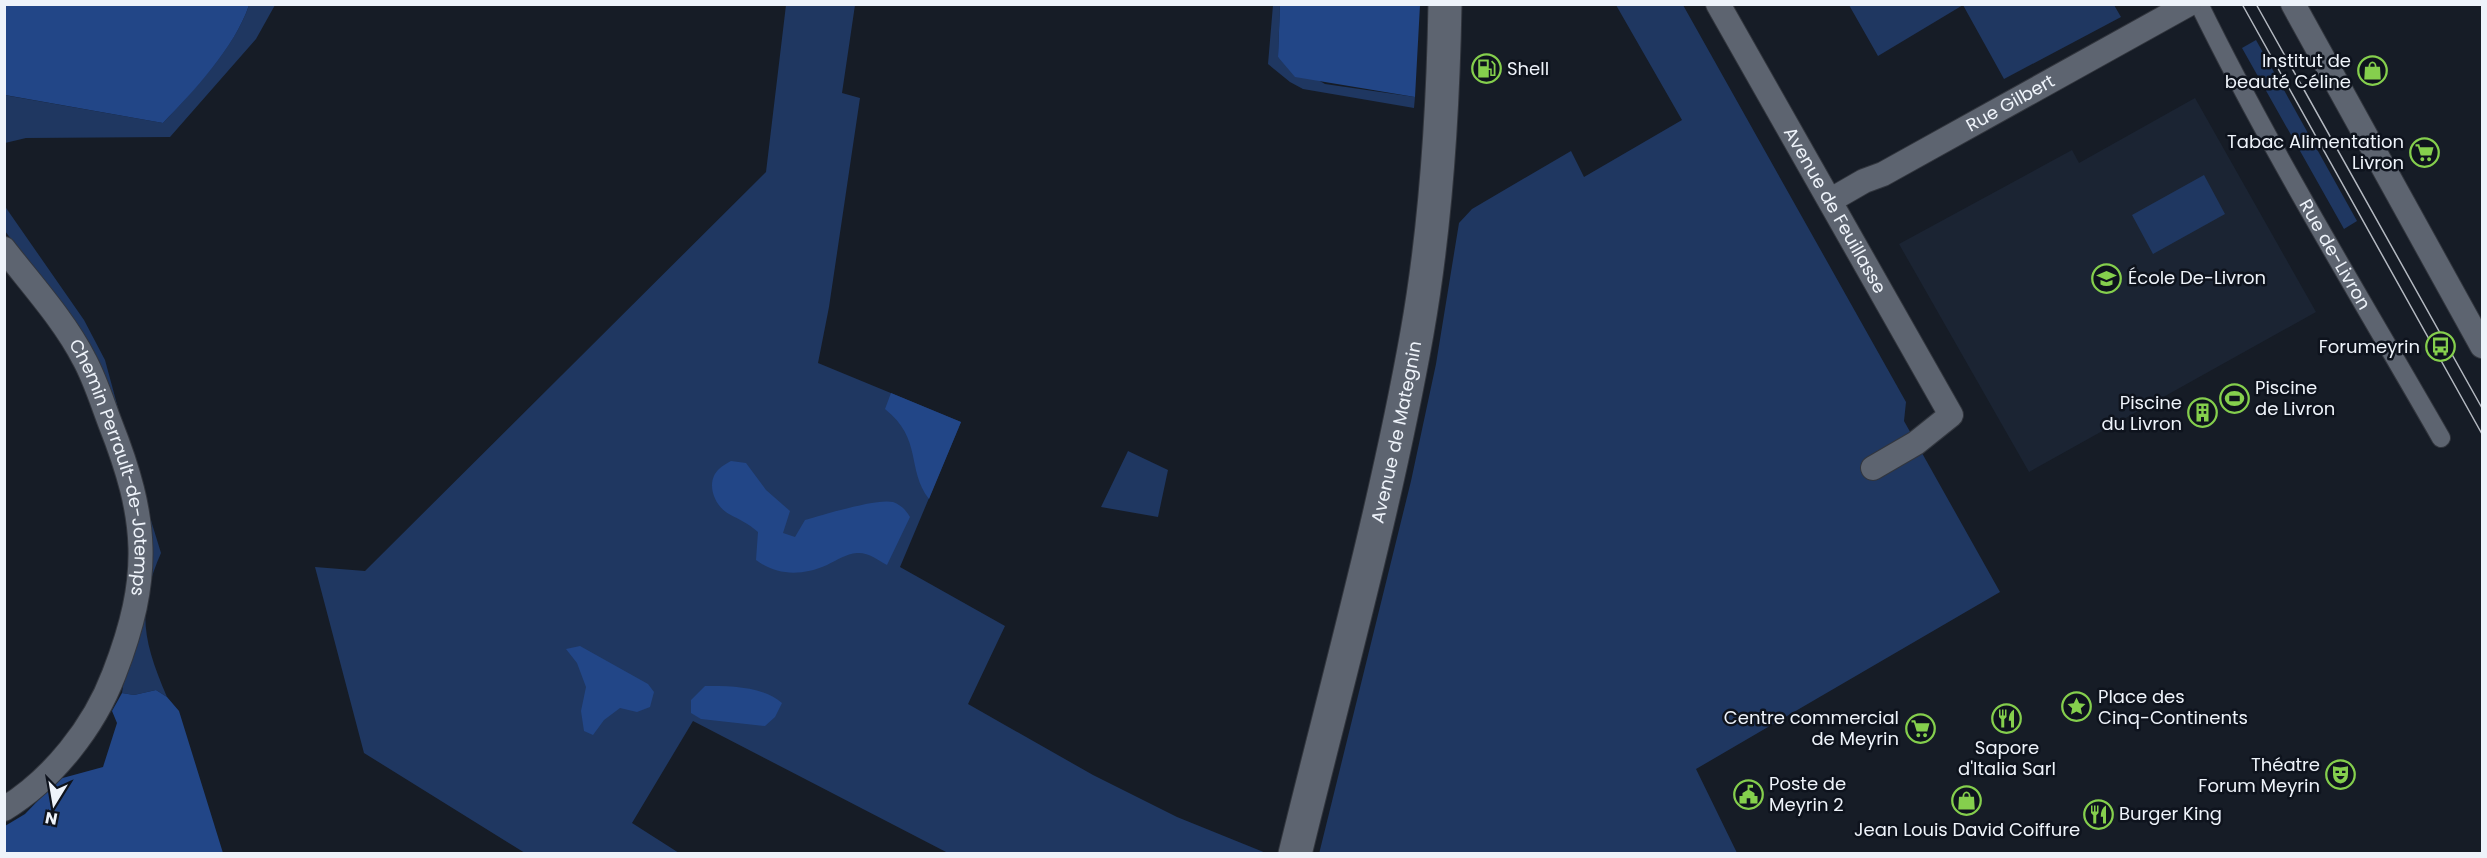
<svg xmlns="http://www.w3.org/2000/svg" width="2487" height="858" font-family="Poppins,sans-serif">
<rect width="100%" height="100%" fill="#161c26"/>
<path fill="#1b2433" d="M2195,98l121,214 -287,160 -130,-228 173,-94 7,13z"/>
<path fill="#1f3761" d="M249,5h26l-19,34 -86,98 -144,1 -21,5 -1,-48 159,28c31,-33 72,-76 86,-118z
M786,5h69l-13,88 18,5 -31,209 -11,56 143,59 -61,145 105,59 -37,78 125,71 84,42 89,36h-318l-255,-132 -61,102 47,30h-154l-161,-100 -49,-186 50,4 401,-399z
M1273,5h7l-2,52 47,27 90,13 -1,11 -111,-19 -13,-7 -22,-18z
M1616,5h67l223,397 -2,19 96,171 -304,177 41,84 -418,1 92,-373 25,-117 23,-141 13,-14 99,-58 13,26 98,-57z
M2114,5l7,12 -117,62 -41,-74 -85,51 -29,-51z
M2256,40l101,181 -13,8 -102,-181z
M2204,175l21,39 -72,40 -21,-39z
M4,205l80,115 21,40 26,96 -79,-162 -47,-63z
M1128,451l40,19 -10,47 -57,-10z
M149,514l12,39c-25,57 -18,88 6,144l-11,-7 -22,5 -12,-2z"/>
<path fill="#224687" d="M4,5l1,-1 244,1c-14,42 -55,86 -86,118l-158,-28z
M1280,5h140l-5,92 -120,-20 -17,-20z
M891,393l70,29 -32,77c-23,-30 -6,-60 -44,-90z
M731,461l15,2 20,27 24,21 -7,22 12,4 10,-17c18,-5 72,-22 88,-18 8,3 13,8 17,15l-23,48c-9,-5 -19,-13 -30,-12 -11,1 -20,7 -30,12 -25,11 -50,11 -71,-5l2,-28c-10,-9 -18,-12 -29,-18 -15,-8 -24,-32 -10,-45 3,-3 8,-6 12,-8z
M580,646l68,38 6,8 -4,15 -13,5 -17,-4 -16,12 -11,15 -9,-4 -3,-20 5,-24 -9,-24 -11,-14z
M705,686c25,0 57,0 77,17l-7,14 -10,9 -64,-7 -10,-6v-13z
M156,690l11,7 12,14 44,142 -218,1v-28l20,-12 34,-35 44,-12 14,-44 -5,-12 10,-18 12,2z"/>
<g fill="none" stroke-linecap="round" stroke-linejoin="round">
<defs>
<g id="pedestrian">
<path id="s1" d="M2199,4c73,149 160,291 242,434"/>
</g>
<g id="minor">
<path id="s2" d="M1718,4l233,411 -35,28 -43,25"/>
<path d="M2293,4l189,342"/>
<path id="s3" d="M1831,200l33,-19 19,-7 306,-170"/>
<path id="s4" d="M4,249c27,35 60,71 80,110 11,20 18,43 26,64 38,96 42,153 4,251 -20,53 -61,105 -110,135"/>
</g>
<g id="secondary">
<path id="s5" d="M1295,854c42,-172 91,-347 122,-521 19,-107 26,-219 28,-329"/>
</g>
</defs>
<use href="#pedestrian" stroke="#32363e" stroke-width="20"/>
<use href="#minor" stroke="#32363e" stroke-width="26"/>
<use href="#secondary" stroke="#32363e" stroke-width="35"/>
<use href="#pedestrian" stroke="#5d6470" stroke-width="18"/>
<use href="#minor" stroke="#5d6470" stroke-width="24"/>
<use href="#secondary" stroke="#5d6470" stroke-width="33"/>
<path stroke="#b4b9c1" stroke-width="1.5" d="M2242,4l240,430
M2256,4l226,404"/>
</g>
<defs>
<symbol id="fuel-ring" viewBox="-11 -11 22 22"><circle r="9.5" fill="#0e131d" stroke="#85cf4d" stroke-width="1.5"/><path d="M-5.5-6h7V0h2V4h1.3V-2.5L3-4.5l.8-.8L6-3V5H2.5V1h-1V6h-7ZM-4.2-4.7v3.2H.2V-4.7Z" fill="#85cf4d"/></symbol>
<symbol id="shop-ring" viewBox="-11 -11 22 22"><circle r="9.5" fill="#0e131d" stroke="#85cf4d" stroke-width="1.5"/><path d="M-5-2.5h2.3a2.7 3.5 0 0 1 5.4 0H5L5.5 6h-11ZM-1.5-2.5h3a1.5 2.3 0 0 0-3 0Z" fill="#85cf4d"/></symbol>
<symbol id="supermarket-ring" viewBox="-11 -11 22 22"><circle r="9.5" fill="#0e131d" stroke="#85cf4d" stroke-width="1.5"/><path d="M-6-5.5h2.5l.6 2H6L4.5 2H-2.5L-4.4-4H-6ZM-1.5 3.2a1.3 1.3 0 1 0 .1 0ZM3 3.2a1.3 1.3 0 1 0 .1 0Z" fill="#85cf4d"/></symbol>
<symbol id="school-ring" viewBox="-11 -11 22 22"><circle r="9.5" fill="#0e131d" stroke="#85cf4d" stroke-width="1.5"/><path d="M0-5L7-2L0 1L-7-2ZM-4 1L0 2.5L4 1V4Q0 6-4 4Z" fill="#85cf4d"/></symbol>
<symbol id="bus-ring" viewBox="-11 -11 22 22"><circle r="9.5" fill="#0e131d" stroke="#85cf4d" stroke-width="1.5"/><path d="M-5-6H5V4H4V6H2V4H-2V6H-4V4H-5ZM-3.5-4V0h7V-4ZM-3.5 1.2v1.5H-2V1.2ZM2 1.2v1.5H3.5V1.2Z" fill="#85cf4d"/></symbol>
<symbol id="stadium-ring" viewBox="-11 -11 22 22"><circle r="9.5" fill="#0e131d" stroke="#85cf4d" stroke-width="1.5"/><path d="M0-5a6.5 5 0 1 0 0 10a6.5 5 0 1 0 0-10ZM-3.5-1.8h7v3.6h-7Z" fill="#85cf4d"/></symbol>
<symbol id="building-ring" viewBox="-11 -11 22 22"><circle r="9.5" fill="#0e131d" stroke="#85cf4d" stroke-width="1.5"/><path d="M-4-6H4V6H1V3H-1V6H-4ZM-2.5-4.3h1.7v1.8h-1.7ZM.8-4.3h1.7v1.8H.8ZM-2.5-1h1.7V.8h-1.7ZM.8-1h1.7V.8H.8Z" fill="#85cf4d"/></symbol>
<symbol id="sight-ring" viewBox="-11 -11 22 22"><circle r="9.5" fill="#0e131d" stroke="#85cf4d" stroke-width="1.5"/><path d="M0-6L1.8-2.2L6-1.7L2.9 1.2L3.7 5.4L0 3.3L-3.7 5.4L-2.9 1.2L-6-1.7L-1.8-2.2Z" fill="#85cf4d"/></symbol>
<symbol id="restaurant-ring" viewBox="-11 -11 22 22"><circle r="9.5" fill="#0e131d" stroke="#85cf4d" stroke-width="1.5"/><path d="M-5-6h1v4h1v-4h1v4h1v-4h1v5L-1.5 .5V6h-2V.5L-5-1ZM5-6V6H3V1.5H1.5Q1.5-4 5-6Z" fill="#85cf4d"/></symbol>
<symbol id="theatre-ring" viewBox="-11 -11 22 22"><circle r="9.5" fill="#0e131d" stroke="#85cf4d" stroke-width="1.5"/><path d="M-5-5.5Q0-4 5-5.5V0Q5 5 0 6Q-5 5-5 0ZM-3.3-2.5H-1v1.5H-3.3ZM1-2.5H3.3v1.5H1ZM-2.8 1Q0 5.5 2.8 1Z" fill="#85cf4d"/></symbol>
<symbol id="civic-ring" viewBox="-11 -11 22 22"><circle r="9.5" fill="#0e131d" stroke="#85cf4d" stroke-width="1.5"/><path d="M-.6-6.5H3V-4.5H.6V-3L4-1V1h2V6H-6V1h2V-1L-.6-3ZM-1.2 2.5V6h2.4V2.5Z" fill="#85cf4d"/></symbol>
</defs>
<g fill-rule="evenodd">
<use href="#fuel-ring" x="1470" y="52" width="33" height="33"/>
<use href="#shop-ring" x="2356" y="54" width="33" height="33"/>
<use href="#supermarket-ring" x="2408" y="136" width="33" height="33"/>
<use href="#school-ring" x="2090" y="262" width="33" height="33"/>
<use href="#bus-ring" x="2424" y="330" width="33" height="33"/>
<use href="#stadium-ring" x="2218" y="382" width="33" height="33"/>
<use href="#building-ring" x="2186" y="396" width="33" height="33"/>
<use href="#sight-ring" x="2060" y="690" width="33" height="33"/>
<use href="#restaurant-ring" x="1990" y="702" width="33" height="33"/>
<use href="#supermarket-ring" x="1904" y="712" width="33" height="33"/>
<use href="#theatre-ring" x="2324" y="758" width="33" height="33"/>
<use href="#civic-ring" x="1732" y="778" width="33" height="33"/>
<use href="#shop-ring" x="1950" y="784" width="33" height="33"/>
<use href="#restaurant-ring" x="2082" y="798" width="33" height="33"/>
</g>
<g text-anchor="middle" stroke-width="5" stroke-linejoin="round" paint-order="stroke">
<g font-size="18" fill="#eef3fa" stroke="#0e131d" text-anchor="end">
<text x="2351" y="67">Institut de<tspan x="2351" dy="21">beauté Céline</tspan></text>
<text x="1507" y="75" text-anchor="start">Shell</text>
<text x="2404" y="148">Tabac Alimentation<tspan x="2404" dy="21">Livron</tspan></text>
<text x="2128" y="284" text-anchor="start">École De-Livron</text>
<text x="2420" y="353">Forumeyrin</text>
<text x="2255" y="394" text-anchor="start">Piscine<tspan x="2255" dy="21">de Livron</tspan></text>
<text x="2182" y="409">Piscine<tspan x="2182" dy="21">du Livron</tspan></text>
<text x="2098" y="703" text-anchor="start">Place des<tspan x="2098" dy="21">Cinq-Continents</tspan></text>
<text x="1899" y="724">Centre commercial<tspan x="1899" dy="21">de Meyrin</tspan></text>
<text x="2007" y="754" text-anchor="middle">Sapore<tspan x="2007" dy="21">d'Italia Sarl</tspan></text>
<text x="2320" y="771">Théatre<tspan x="2320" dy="21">Forum Meyrin</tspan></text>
<text x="1769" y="790" text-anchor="start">Poste de<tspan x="1769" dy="21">Meyrin 2</tspan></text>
<text x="2119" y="820" text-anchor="start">Burger King</text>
<text x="1967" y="836" text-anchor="middle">Jean Louis David Coiffure</text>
</g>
<g font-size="18" fill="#eef3fa" stroke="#0e131d">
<text dy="6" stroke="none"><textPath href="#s3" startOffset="204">Rue Gilbert</textPath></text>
<text dy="6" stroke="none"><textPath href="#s2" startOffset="237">Avenue de Feuillasse</textPath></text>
<text dy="6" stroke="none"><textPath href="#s1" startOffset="285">Rue de-Livron</textPath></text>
<text dy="6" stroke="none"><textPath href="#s5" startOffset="434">Avenue de Mategnin</textPath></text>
<text dy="6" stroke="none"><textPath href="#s4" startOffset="249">Chemin Perrault-de-Jotemps</textPath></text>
</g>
</g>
<rect width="2487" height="858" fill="none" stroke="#eef3fa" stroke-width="12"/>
<g transform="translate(54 804) rotate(191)" stroke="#0e131d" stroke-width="4.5" paint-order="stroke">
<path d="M0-4.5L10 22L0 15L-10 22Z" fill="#eef3fa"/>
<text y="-9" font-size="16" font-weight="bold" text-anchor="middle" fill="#eef3fa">N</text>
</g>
</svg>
